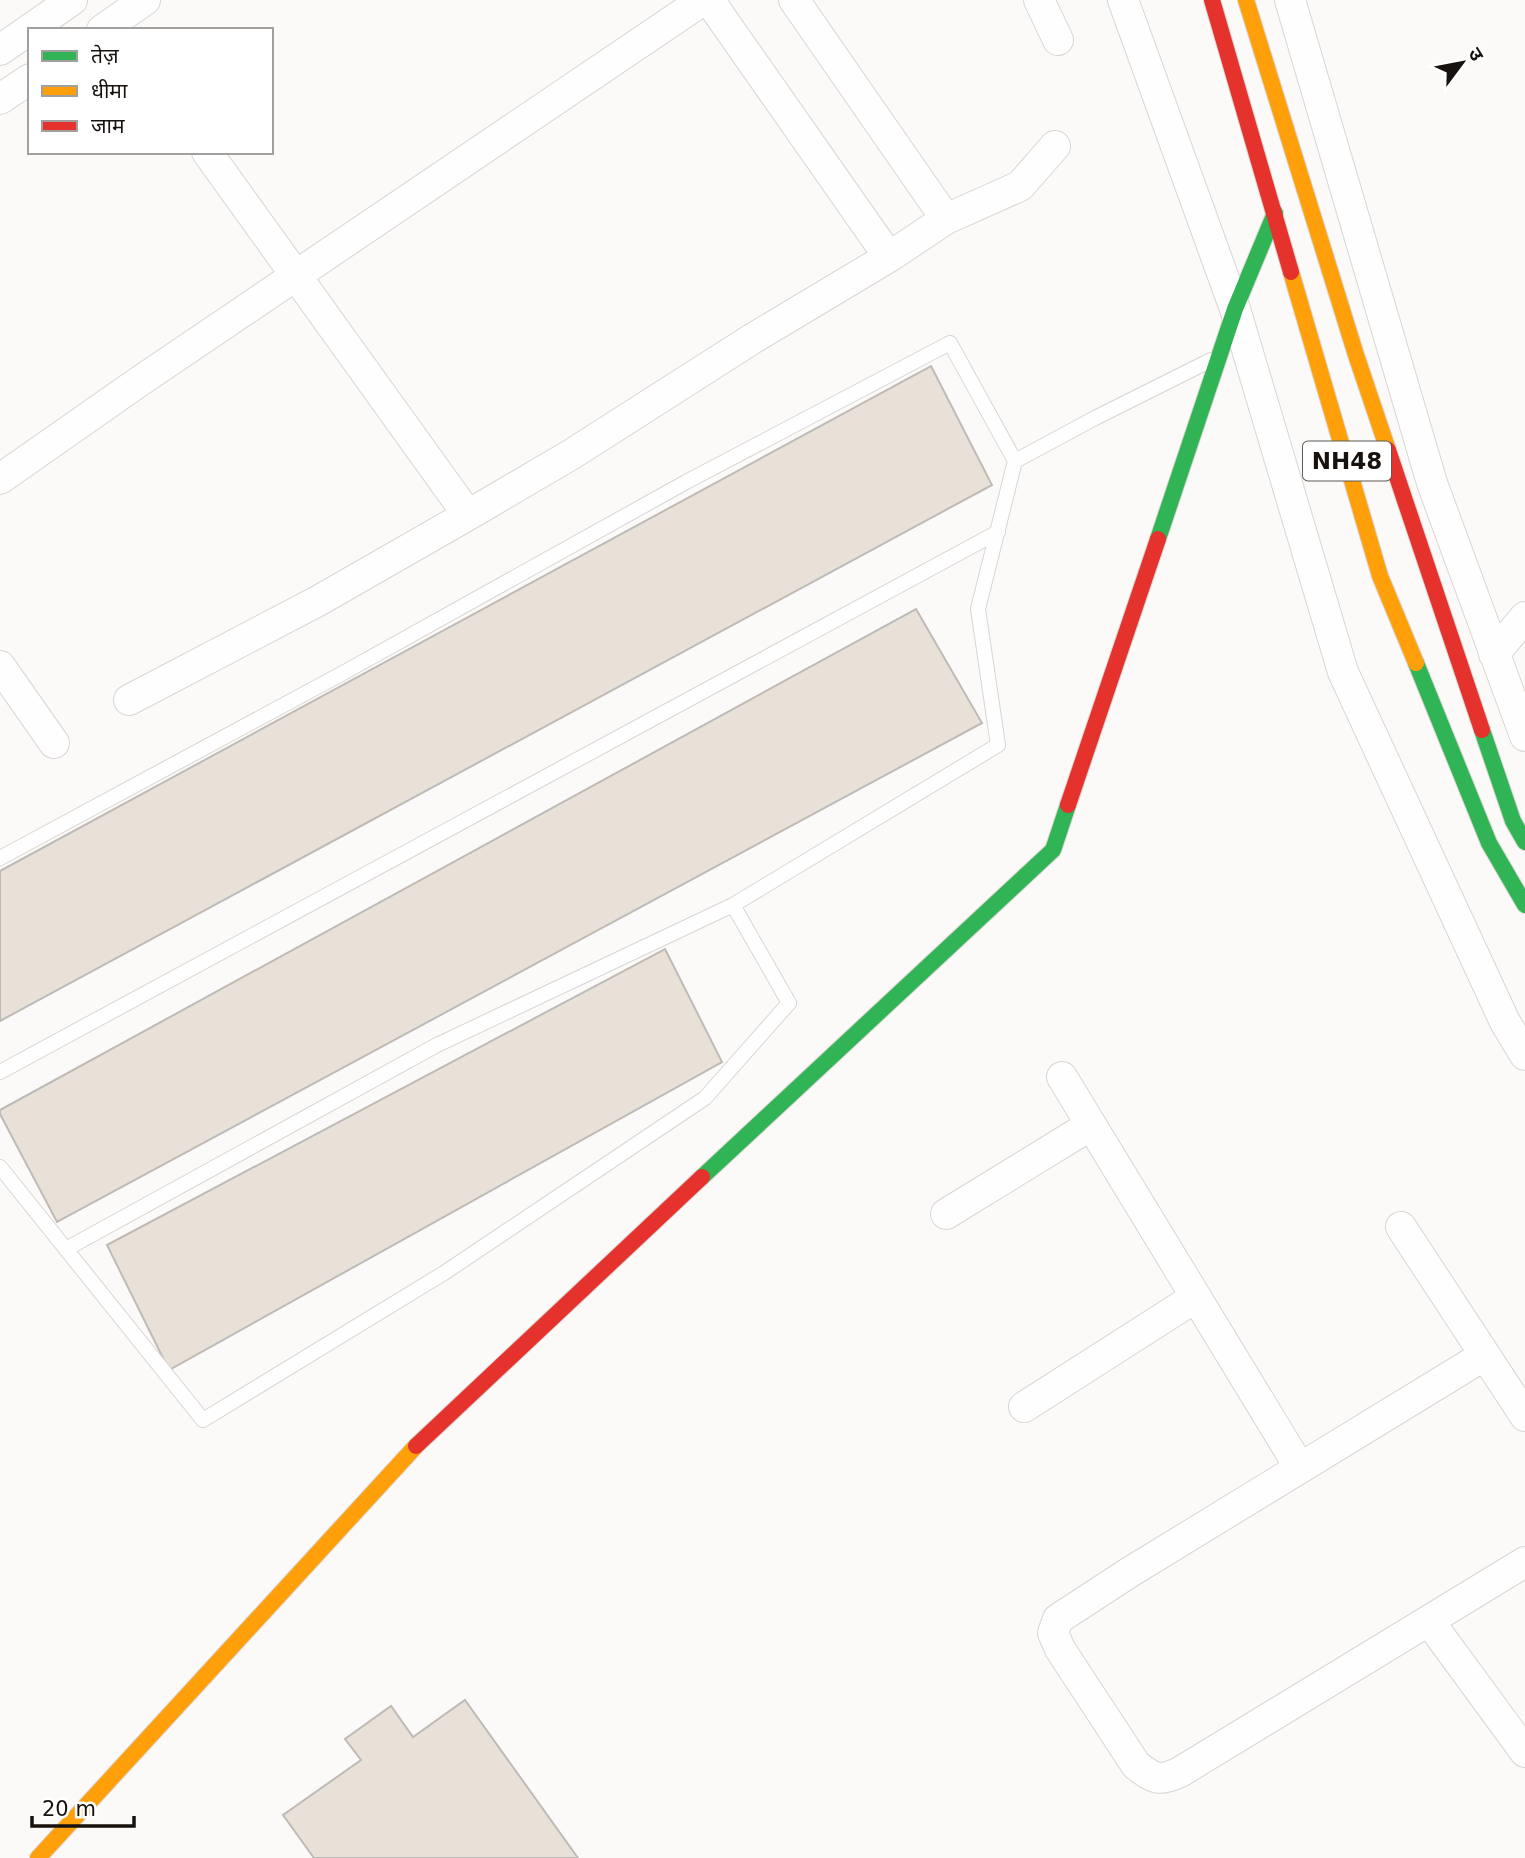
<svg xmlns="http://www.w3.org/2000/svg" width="1525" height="1858" font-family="'DejaVu Sans','Noto Sans Devanagari',sans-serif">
<rect width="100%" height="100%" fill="#fcfaf8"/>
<path fill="#e9e1d7" stroke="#bebbb7" stroke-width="2" d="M931,366l61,119 -992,536v-150z
M916,609l66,114 -925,499 -57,-108v-4z
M665,949l57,113 -553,308 -62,-125z
M465,1700l113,158h-264l-31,-43 78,-55 -16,-21 46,-33 22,31z"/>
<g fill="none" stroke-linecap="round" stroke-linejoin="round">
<defs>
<path id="lane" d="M1015,461l80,-43 116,-58
M0,858l343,-185 343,-191 264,-139 65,118 -37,148 20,136 -265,160 56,98 -84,95 -261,175 -241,147 -203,-253
M0,1072l998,-540
M66,1249l371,-204 296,-140"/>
<path id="street" d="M709,0l180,257
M794,0l152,219
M1039,0l19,40
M1123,0l112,309 108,363 162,350 20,33
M1290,0l142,483 93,253
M102,30l43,-30
M0,50l72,-50
M0,99l30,-20
M207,152l261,363
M0,479l140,-98 563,-381
M1494,654l31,-37
M0,666l54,77
M129,700l189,-99 150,-86 104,-61 180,-115 137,-82 57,-38 74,-33 35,-40
M1062,1077l238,391
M946,1214l145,-89
M1401,1227l124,189
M1485,1355l-355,217 -72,47 -5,14 7,16 76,116c18,14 23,17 44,7l345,-210
M1024,1407l172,-110
M1429,1621l96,131"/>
<path id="fast" d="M1158,539l77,-230 40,-96
M1416,663l73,180 36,62
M1482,730l31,91 12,21
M702,1177l351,-327 15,-45"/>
<path id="slow" d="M1246,0l110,355 32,95
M1291,272l89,304 36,87
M38,1858l378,-412"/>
<path id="jam" d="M1212,0l79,272
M1388,450l94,280
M1068,805l90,-266
M416,1446l286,-269"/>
</defs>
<use href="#lane" stroke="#d9d5d2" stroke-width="16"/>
<use href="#street" stroke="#d9d5d2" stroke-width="32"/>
<use href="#fast" stroke="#d9d5d2" stroke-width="18"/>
<use href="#slow" stroke="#d9d5d2" stroke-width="18"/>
<use href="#jam" stroke="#d9d5d2" stroke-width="18"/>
<use href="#lane" stroke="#fffefe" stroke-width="14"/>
<use href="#street" stroke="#fffefe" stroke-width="30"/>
<use href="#fast" stroke="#30b455" stroke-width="16"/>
<use href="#slow" stroke="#ff9f0a" stroke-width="16"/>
<use href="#jam" stroke="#e5322d" stroke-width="16"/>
</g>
<g text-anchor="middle" stroke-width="5" stroke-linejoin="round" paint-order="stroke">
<rect fill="#fff" stroke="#5d5956" stroke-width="2" x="1303" y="441.5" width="88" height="39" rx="5"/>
<g font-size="23" font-weight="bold" fill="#17120d">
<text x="1347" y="469">NH48</text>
</g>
</g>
<rect x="28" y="28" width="245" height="126" fill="#ffffff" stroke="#a2a09e" stroke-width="2"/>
<rect x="42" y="51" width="35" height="10" fill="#30b455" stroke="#a2a09e" stroke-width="2"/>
<text x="91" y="63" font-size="21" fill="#17120d">तेज़</text>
<rect x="42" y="86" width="35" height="10" fill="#ff9f0a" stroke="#a2a09e" stroke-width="2"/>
<text x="91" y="98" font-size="21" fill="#17120d">धीमा</text>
<rect x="42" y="121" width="35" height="10" fill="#e5322d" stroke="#a2a09e" stroke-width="2"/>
<text x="91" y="133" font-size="21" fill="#17120d">जाम</text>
<g transform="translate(1462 63) rotate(58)" stroke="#ffffff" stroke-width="5" paint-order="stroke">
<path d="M0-5L12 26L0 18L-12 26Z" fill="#17120d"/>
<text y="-10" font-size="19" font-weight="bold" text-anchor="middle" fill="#17120d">उ</text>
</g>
<path d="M32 1816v10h102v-10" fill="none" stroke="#17120d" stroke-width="3.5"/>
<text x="42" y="1816" font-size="21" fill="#17120d" stroke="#ffffff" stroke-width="5" paint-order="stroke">20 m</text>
</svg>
